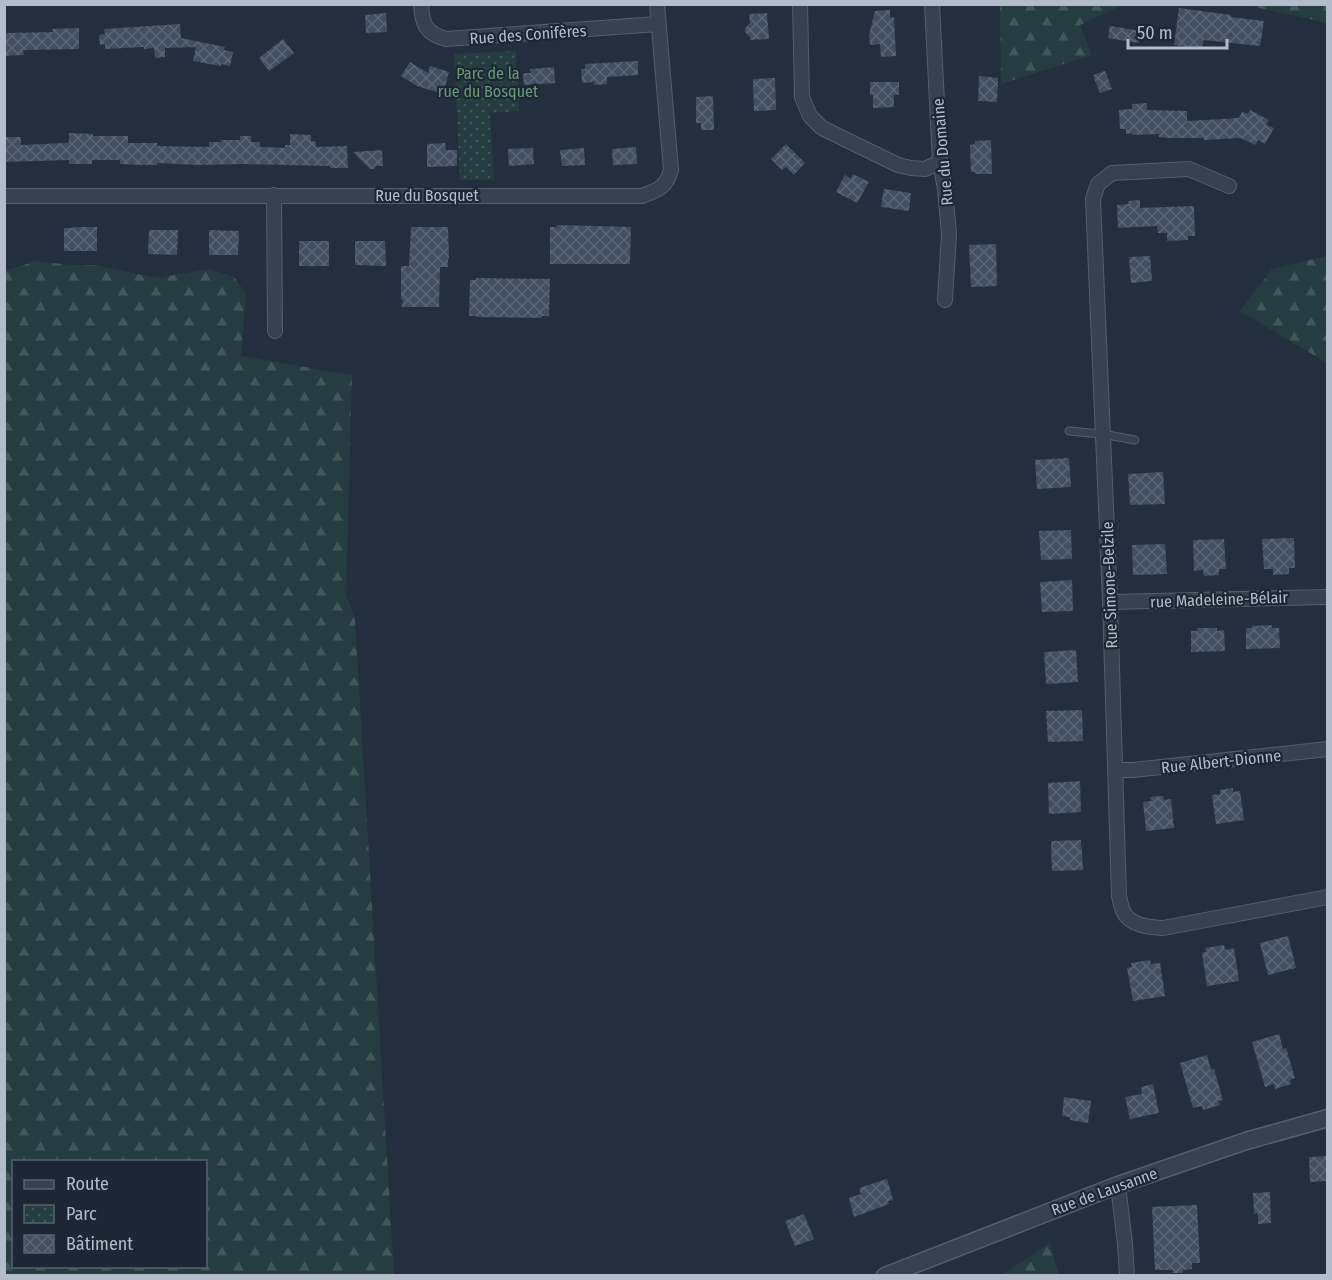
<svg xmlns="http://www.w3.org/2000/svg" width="1332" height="1280" font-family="'Fira Sans Condensed',sans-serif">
<defs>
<pattern id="forest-firs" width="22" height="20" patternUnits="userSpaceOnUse" patternTransform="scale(1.5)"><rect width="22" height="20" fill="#253d40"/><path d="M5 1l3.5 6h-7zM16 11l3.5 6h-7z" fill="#42575a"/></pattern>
<pattern id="park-dots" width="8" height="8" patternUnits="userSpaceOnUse" patternTransform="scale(1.5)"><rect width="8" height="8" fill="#253d40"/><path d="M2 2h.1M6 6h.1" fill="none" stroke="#42575a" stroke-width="1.8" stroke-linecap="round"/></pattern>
<pattern id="building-cross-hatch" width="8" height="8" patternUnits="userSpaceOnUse" patternTransform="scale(1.5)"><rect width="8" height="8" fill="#424f61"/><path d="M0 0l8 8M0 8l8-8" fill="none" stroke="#5b6676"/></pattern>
</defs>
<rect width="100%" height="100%" fill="#232f3f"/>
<path fill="url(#forest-firs)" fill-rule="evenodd" d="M1000,5v-1l122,1 -42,20 12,30 -91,29z
M1246,5h81v18z
M1327,256h1l-1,107 -87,-52 32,-42z
M37,261l33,4h25l62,13 52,-9 25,8 12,17 -5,62 111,19 -6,220 9,25 39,655h-389l-1,-1004zM14,1162h192v104h-192z
M1050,1243l9,32h-57z"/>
<path fill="url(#park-dots)" d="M516,51l3,60 -29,2 4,67h-34l-6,-126z"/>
<path fill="url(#building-cross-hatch)" d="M1179,8l52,7v2l33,4 -4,25 -56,-6 -3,9 -27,-4z
M890,10v8l4,-1 2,39 -15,1 -1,-13 -10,1 -1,-10 6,-24z
M386,13l1,19 -21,1 -1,-18z
M767,13l2,26 -19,1v-3l-5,-5v-4l5,-5 -1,-9z
M180,24l1,14 44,9 -1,3 9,2 -3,14 -9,-2v2l-28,-5 3,-14 -31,1v9l-10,1 -1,-10 -10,1v-2l-39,2v-5l-5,1 -1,-10 6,-1 -1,-5z
M1110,26l31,5 -2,12 -31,-5z
M79,28v21l-56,1 1,5 -20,1v-23l49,-1 -1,-3z
M283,39l11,14 -25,18 -10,-13z
M638,61v14l-31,2v7l-13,1v-3l-12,1 -1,-14h4v-5z
M410,62l18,11 2,-7 19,6 -6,22 -26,-8 -16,-10z
M554,67l1,16 -31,2 -1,-12h8l-1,-4z
M1105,71l7,18 -12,4 -7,-18z
M979,76l19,2 -1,24 -19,-1z
M775,78l1,32 -22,1 -1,-32z
M870,82h29v13h-5v12l-21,1v-13h-3z
M713,96l1,34h-13v-7h-5v-26z
M1147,103v7l40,1v10l52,-3 3,-6 6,2 2,-4 19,10 -3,5 8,3 -9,16 -7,-4 -3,5 -14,-7 -37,2v-2h-37l-8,-1v-3l-27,1v-2l-6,1v-5h-6l-1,-19 13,-1v-5z
M69,133l24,1v2h35v7h29v3l52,1v-5h12v-2h19v-4h11v6h9v5l25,1v-3h5v-11l21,1v6l5,1v5l31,-1 1,22h-18v-2l-90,-2 -42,1 -41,-2v2h-16l-21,-1v-4h-28v4h-23v-4l-65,2v-25h17v8l45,-2 3,-1z
M991,140l1,34h-17v-2h-4l-1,-27 5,-1v-3z
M445,143l1,7h11v16l-30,1v-23z
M786,144l19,19 -11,12 -8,-8 -4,3 -11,-11z
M636,147l1,17 -24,1 -1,-16z
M533,148l1,16 -25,2 -1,-17z
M584,148l1,17 -23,1 -2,-16z
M382,150l1,16h-7l-2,3h-4l-17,-17z
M853,174l16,8 -12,21 -21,-11 9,-17 6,4z
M884,189l27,4 -2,18 -28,-4z
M1140,200v8l54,-2 1,30h-7v4l-21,1v-8h-9l-1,-7 -39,2 -1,-23 12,-1 -1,-3z
M557,225l74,2 -1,37h-80v-37h7z
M73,227h24v24h-33v-23h9z
M411,227h37l1,32h-1v8h-8l-1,40h-37l1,-7h-2v-34h8z
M149,230h29l-1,25 -29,-1z
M209,230l30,1 -1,24h-29z
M299,241h30v25h-30z
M355,241h30l1,25 -31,-1z
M996,244l1,42 -26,1 -2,-42z
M1150,256l2,25 -21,2 -2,-26z
M476,278l74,1 -1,37h-7v2l-66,-1v-1h-7l1,-36h6z
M1069,458l2,29 -34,2 -2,-29z
M1163,472l2,32 -35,1 -2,-31z
M1071,530l1,29 -31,1 -2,-29z
M1294,538l1,30h-6v6l-16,1v-6h-9l-2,-30z
M1224,539l2,30h-7v6l-15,1 -1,-6 -9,1 -1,-31z
M1165,544l2,30 -34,1 -1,-30z
M1072,580l1,31 -31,1 -2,-30z
M1272,625v3h7l1,20 -34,1v-21h6v-2z
M1197,628h20v3l7,-1 1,21 -34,1v-21h6z
M1076,650l2,32 -32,2 -2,-32z
M1082,710l1,31 -35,1 -2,-31z
M1080,781l1,31 -32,2 -1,-31z
M1233,788v4l7,-1 4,29 -28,4 -4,-29 8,-1v-4z
M1163,796l1,4 7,-1 3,29 -28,3 -3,-29 8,-1 -1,-4z
M1081,840l2,30 -31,1 -1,-30z
M1288,936l8,32 -28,7 -8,-32z
M1224,945l1,5 9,-2 5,33 -32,5 -5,-33 4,-1 -1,-4z
M1150,960l1,4 9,-1 5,33 -32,5 -6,-33 5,-1 -1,-4z
M1279,1034l4,15 3,-1 9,30 -5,2 1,4 -16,5 -1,-5 -9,3 -13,-45z
M1207,1055l4,15 3,-1 9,31 -5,1 2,4 -17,5 -1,-4 -9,2 -13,-45z
M1153,1084l6,29 -29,6 -5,-22 17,-3 -1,-7z
M1064,1097l27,4 -3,22 -18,-3v-3l-8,-1z
M1328,1156v25l-18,1 -1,-25z
M887,1179l6,21 -5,1 1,3 -35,13 -5,-19 12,-4 -2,-6z
M1270,1192l1,31 -13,1v-11l-4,1 -1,-21z
M1197,1205l3,58h-8v6l-9,1v3h-11l1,-3h-18l-3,-63z
M804,1214l10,25 -19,7 -10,-25z"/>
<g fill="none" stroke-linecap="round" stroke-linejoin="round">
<defs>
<path id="service" d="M1069,431l33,3 33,6"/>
<path id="minor" d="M421,4c1,20 5,30 25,35l212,-15
M800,4l2,93 8,19 12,12 76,37 13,3 14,1 15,-7
M932,4l8,158 5,27 4,45 -4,66
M1229,186l-40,-17 -77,4 -14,11 -5,15 17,403 9,294c1,4 2,10 4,15 7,15 26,16 40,17l165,-31
M274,195l1,136
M4,196h638c16,-6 24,-8 29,-26l-14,-166
M1110,602l218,-5
M1115,770h18l195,-21
M1118,1185l7,59 2,32"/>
<path id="tertiary" d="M885,1276l233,-91 128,-44 82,-23"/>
</defs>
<use href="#service" stroke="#555f6d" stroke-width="9"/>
<use href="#minor" stroke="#555f6d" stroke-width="16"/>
<use href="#tertiary" stroke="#555f6d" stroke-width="19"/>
<use href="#service" stroke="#37414f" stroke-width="7"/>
<use href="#minor" stroke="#37414f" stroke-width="14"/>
<use href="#tertiary" stroke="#37414f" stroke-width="16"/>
</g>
<g text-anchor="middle" stroke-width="4.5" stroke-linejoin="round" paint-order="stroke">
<g font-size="16" fill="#b3bcca" stroke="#1c2634">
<text transform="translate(528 34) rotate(-4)" y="6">Rue des Conifères</text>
<text transform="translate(942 152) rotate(-95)" y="6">Rue du Domaine</text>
<text x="427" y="201">Rue du Bosquet</text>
<text transform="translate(1109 585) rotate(-92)" y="6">Rue Simone-Belzile</text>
<text transform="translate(1219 599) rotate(-2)" y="6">rue Madeleine-Bélair</text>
<text transform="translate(1221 761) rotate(-6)" y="6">Rue Albert-Dionne</text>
<text transform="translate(1104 1191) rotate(-20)" y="6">Rue de Lausanne</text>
</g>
<g font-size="16" fill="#699c75" stroke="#1c2634">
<text x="488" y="79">Parc de la<tspan x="488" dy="18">rue du Bosquet</tspan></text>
</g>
</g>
<rect width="1332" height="1280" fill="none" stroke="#b3bcca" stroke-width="12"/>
<rect x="12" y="1160" width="195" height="108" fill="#1c2634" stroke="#586270" stroke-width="1.5"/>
<rect x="24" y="1180" width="30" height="9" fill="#37414f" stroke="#586270" stroke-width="1.5"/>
<text x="66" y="1190" font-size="18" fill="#b3bcca">Route</text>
<rect x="24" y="1205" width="30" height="18" fill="url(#park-dots)" stroke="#586270" stroke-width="1.5"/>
<text x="66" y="1220" font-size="18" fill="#b3bcca">Parc</text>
<rect x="24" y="1235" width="30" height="18" fill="url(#building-cross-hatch)" stroke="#586270" stroke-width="1.5"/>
<text x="66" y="1250" font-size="18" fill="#b3bcca">Bâtiment</text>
<path d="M1128 39v9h99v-9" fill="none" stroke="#b3bcca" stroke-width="3"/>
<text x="1137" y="39" font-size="18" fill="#b3bcca" stroke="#1c2634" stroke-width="4.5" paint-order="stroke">50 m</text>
</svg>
